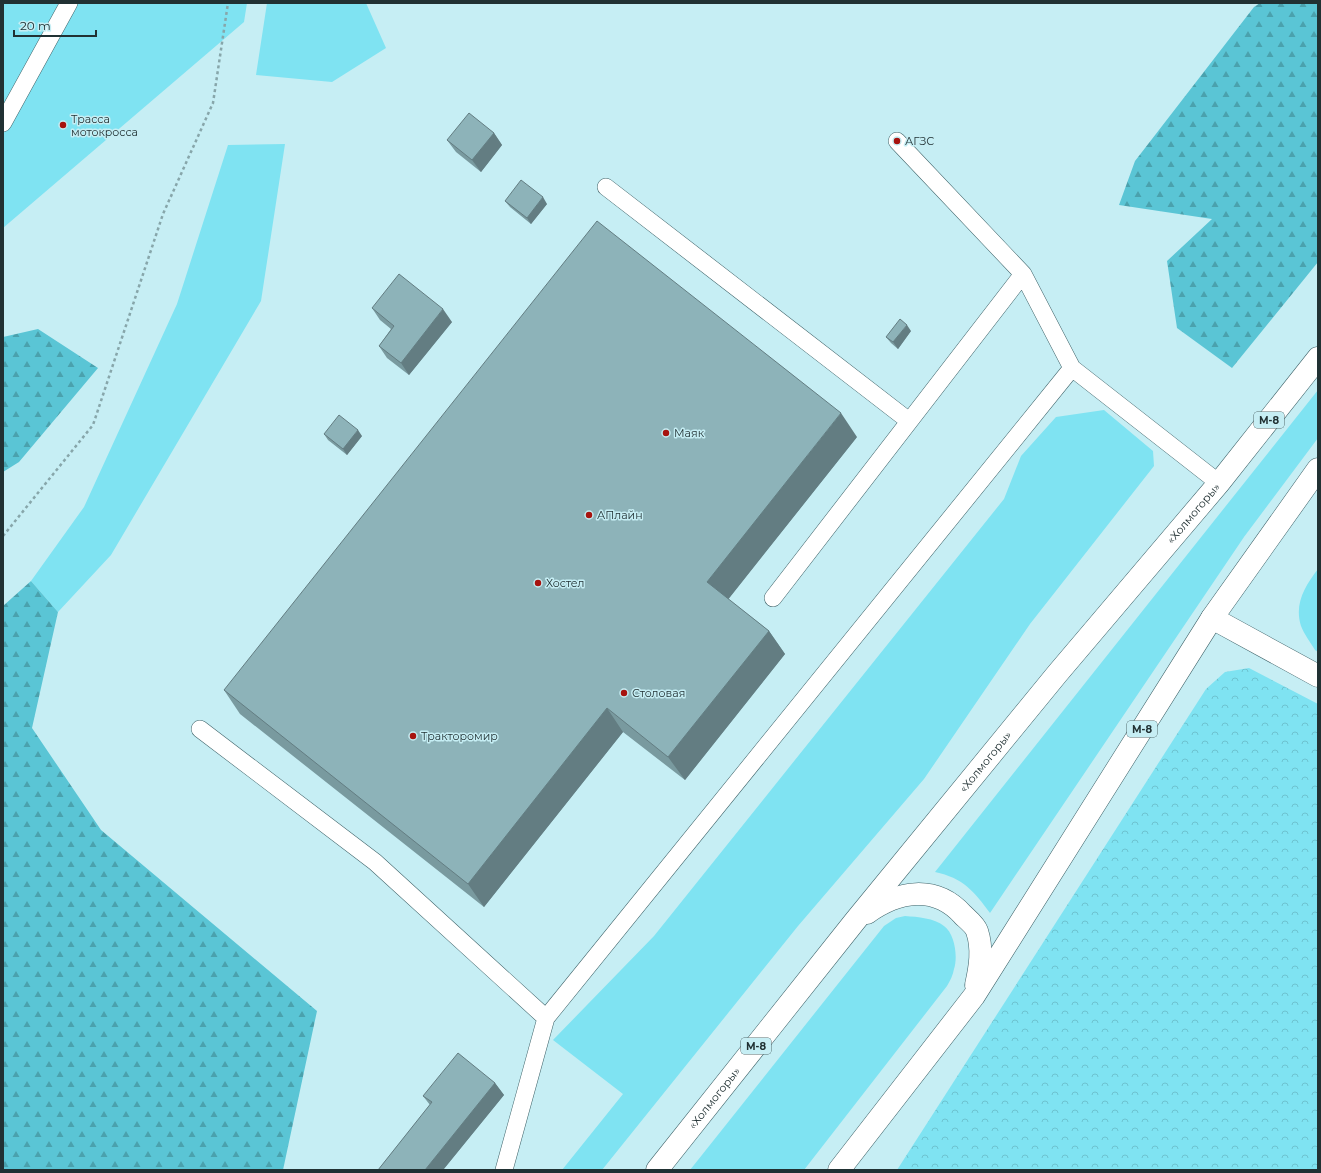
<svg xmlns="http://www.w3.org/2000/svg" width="1321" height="1173" font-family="Montserrat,sans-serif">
<defs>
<pattern id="forest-firs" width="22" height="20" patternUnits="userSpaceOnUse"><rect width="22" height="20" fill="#5ac5d5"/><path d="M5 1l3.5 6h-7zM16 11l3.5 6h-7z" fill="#4aa1ad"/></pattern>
<pattern id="park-crowns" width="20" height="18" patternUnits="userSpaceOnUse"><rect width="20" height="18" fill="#7fe3f2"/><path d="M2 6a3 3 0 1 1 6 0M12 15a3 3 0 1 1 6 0" fill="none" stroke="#6dc3d0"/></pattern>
</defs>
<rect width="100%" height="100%" fill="#c6eef4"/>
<path fill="#7fe3f2" d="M3,3h244l-3,19 -241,206z
M267,3h99l20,45 -54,34 -76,-7z
M285,144l-24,157 -150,254 -53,57 -27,-31 53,-74 93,-203 51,-159z
M1318,390v48l-74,99 -254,376c-16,-22 -27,-35 -55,-41z
M1104,410l49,41 1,15 -124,158 -106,155 -126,147 -196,244h-40l61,-76 -70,-54 101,-104 350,-437 17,-43 35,-39z
M1318,569v83l-3,-2c-4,-7 -11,-16 -14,-24 -7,-22 4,-40 17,-57z
M905,916c13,1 29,2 39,10 11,8 14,31 10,43 -1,6 -4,12 -7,17l-143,184h-114l194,-244 12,-8z"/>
<path fill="url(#forest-firs)" d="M1260,3h58v259l-86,106 -55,-40 -10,-67 45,-42 -93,-14 16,-44 119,-154z
M38,329l60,39 -79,94 -16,10v-135z
M31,581l27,31 -26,116 69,102 216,181 -34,159h-280v-564z"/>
<path fill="url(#park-crowns)" d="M1249,668l69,36v466h-421l309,-481 19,-17z"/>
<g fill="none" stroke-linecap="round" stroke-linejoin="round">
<defs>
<path id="lane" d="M3,123l66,-120
M897,141l126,133 49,94
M606,187l303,234
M773,598l250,-324
M200,729l175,133 171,156
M504,1170l42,-152 526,-650 147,115"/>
<path id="street" d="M1212,618l106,58"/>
<g id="highway">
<path d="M867,913c31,-22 68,-29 96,2 4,4 12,10 14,16 6,18 3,36 -1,54"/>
<path id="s1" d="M657,1170l198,-249 202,-247 162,-191 99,-125"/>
<path d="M839,1170l135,-174 238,-378 106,-149"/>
</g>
</defs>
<use href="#lane" stroke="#3f6369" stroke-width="18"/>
<use href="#street" stroke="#3f6369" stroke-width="23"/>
<use href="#highway" stroke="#3f6369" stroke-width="23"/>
<path stroke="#87a6aa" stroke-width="2.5" stroke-dasharray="3 3" stroke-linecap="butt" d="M3,536l90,-111 70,-211 50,-111 15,-100"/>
<use href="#lane" stroke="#fff" stroke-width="17"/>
<use href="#street" stroke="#fff" stroke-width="22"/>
<use href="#highway" stroke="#fff" stroke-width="22"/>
</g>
<path fill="#799a9f" d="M494,133l8,12 -21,27 -25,-20 -9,-12z
M505,201l42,3 -16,20 -21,-17z
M372,308l80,14 -43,53 -22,-17 -8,-12 12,-17 -11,-9z
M911,331l-13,18 -7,-6 -5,-6z
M324,434l38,2 -15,19 -19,-15z
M857,437l-129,162 41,32 16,23 -100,126 -62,-48 -139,175 -244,-193 -16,-24z
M495,1083l9,12 -61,75h-65l52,-65 -7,-9z"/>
<path fill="#637d82" d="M494,133l8,12 -21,27 -9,-12z
M543,197l4,7 -16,20 -4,-6z
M443,309l9,13 -43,53 -8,-12z
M907,325l4,6 -13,18 -5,-7z
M841,413l16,24 -134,169 -16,-24z
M358,430l4,6 -15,19 -4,-6z
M769,631l16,23 -100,126 -17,-23z
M607,708l16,24 -139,175 -16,-23z
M495,1083l9,12 -61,75h-18z"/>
<path fill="#8db3b9" stroke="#637d82" d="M469,113l25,20 -22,27 -25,-20z
M521,180l22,17 -16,21 -22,-17z
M597,221l244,192 -134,169 62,49 -101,126 -61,-49 -139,176 -244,-194z
M399,274l44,35 -42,54 -22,-17 15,-20 -22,-18z
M900,319l7,6 -14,17 -7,-5z
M339,415l19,15 -15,19 -19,-15z
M458,1053l37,30 -70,87h-47l54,-68 -9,-6z"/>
<g fill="#a7130f" stroke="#c6eef4" stroke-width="1.5">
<circle cx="63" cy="125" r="4"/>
<circle cx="897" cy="141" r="4"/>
<circle cx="666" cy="433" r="4"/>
<circle cx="589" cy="515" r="4"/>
<circle cx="538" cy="583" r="4"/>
<circle cx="624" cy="693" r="4"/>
<circle cx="413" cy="736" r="4"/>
</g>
<g text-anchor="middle" stroke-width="3" stroke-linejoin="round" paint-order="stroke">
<g fill="#c6eef4" stroke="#526a6d" stroke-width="1">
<rect x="1254" y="412" width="30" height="16" rx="3"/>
<rect x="1127" y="721" width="30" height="16" rx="3"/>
<rect x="741" y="1038" width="30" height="16" rx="3"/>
</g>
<g font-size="10" font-weight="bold" fill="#213133">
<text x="1269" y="424">М-8</text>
<text x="1142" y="733">М-8</text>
<text x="756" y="1050">М-8</text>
</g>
<g font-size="11" fill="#213133" stroke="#c6eef4" text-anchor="start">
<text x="71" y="123">Трасса<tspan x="71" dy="13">мотокросса</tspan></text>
<text x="905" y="145">АГЗС</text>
<text x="674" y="437">Маяк</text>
<text x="597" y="519">АПлайн</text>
<text x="546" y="587">Хостел</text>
<text x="632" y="697">Столовая</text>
<text x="421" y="740">Тракторомир</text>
</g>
<g font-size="11" fill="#213133" stroke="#c6eef4">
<text dy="4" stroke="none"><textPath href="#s1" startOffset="848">«Холмогоры»</textPath></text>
<text dy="4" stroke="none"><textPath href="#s1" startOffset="524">«Холмогоры»</textPath></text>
<text dy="4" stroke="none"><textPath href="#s1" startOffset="92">«Холмогоры»</textPath></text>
</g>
</g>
<rect width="1321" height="1173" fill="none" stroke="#213133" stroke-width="8"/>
<path d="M14 30v6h82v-6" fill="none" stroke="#213133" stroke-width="2"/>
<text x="20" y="30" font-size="12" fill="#213133" stroke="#c6eef4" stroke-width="3" paint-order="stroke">20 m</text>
</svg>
